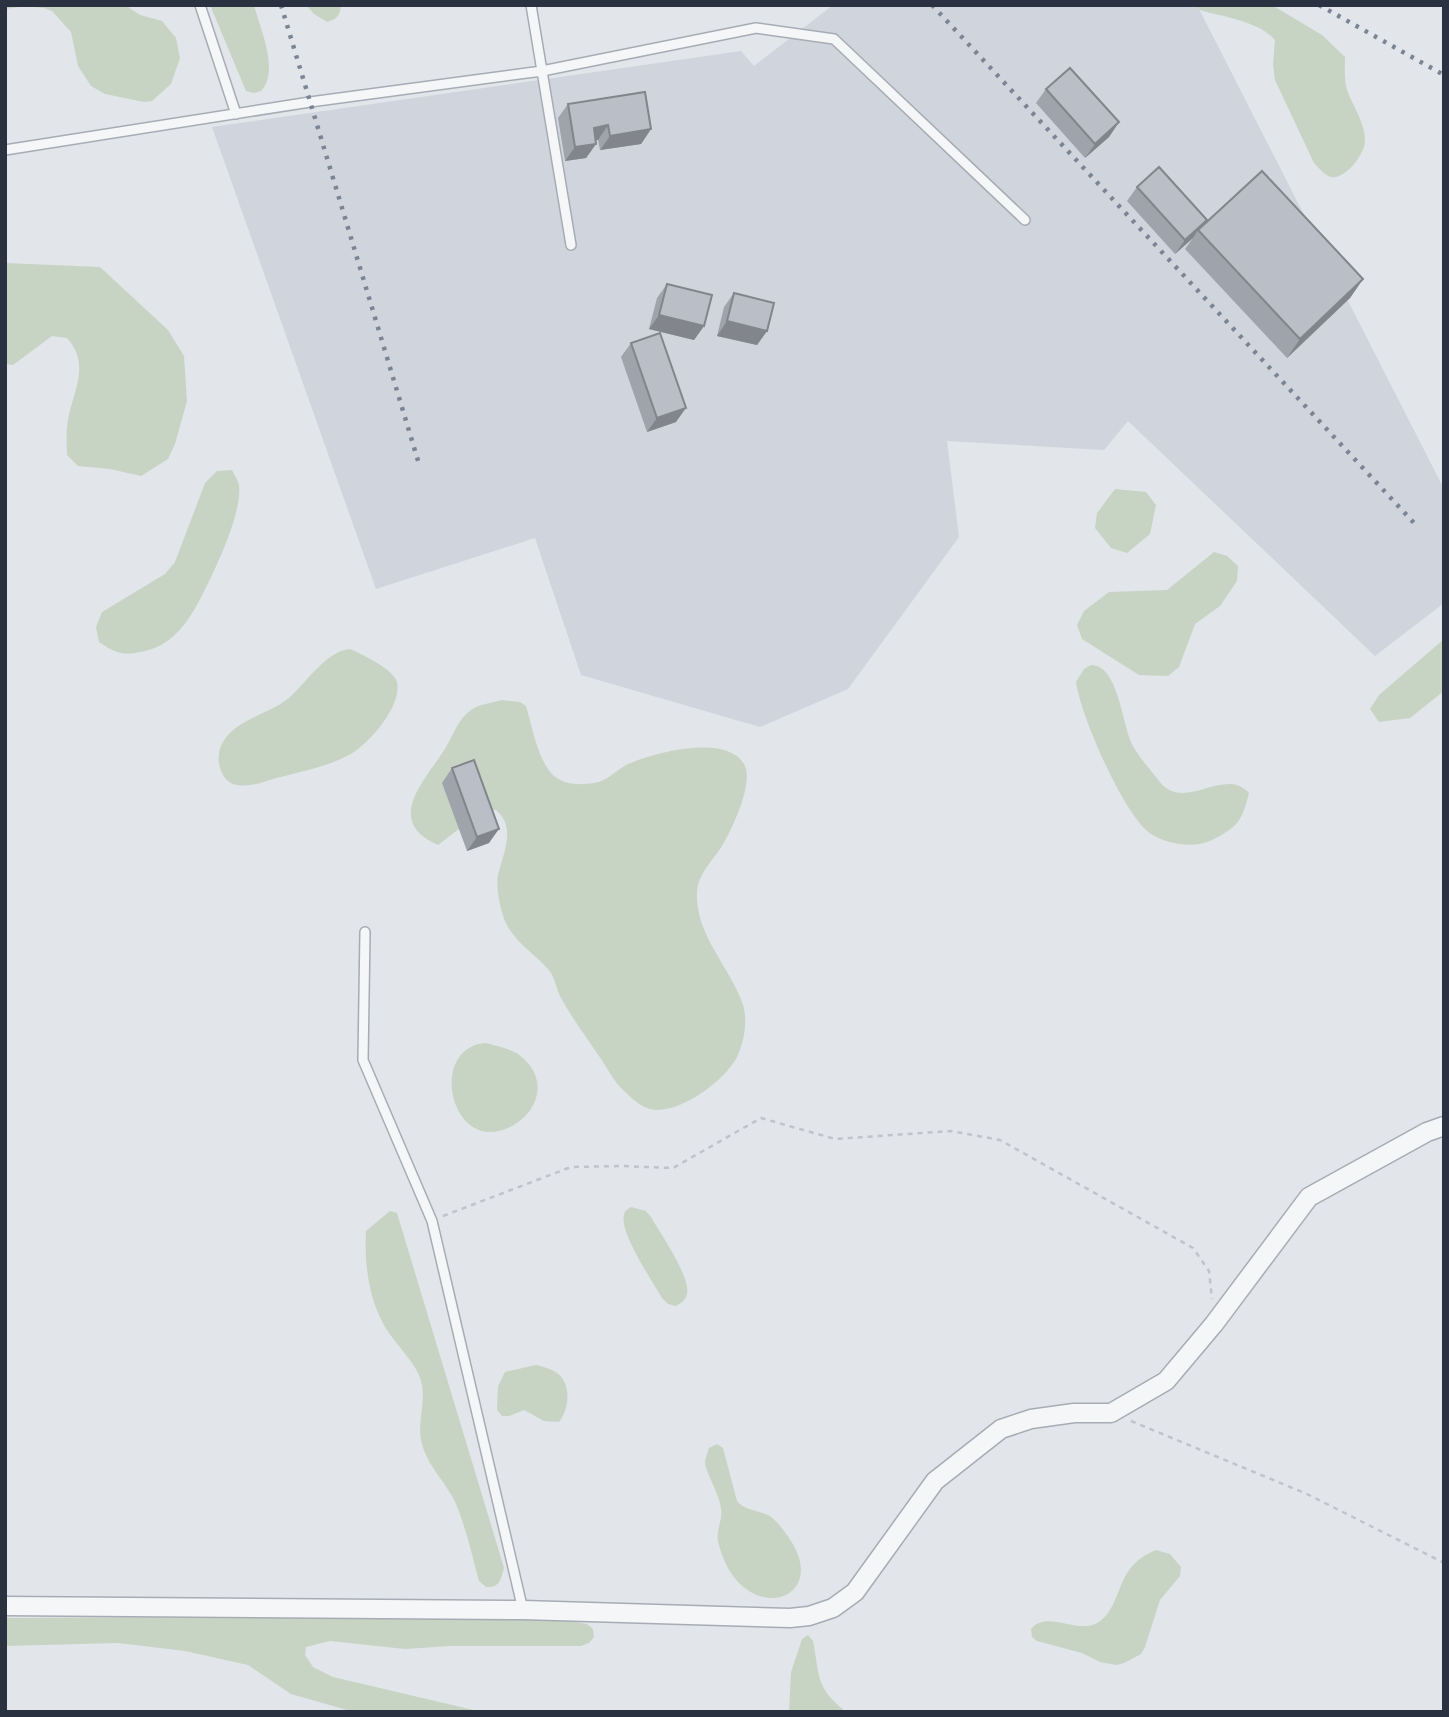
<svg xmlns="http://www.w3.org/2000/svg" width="1449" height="1717" font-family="Inter,sans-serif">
<rect width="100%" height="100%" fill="#e2e5ea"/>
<path fill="#d0d4dc" d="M833,5h364l247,484v114l-69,53 -247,-235 -24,29 -157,-9 12,96 -111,152 -88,38 -179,-52 -46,-137 -159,51 -164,-462 529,-76 13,15z"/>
<path fill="#c7d4c3" d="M5,5h120l15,10 22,6 14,17 4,20 -9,26 -19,17 -8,1 -39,-8 -14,-8 -13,-20 -7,-34 -19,-21 -8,-3 -18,-2 -21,3z
M210,5h44c6,24 26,65 7,86l-7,2 -8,-2z
M306,5h35c-1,11 -4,14 -14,17l-13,-8z
M1194,5h78l50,30 23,22c0,10 -1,23 2,33 6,17 18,32 18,51 0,13 -20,39 -34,36 -7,-2 -12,-9 -17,-14l-39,-83 -2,-15 2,-25c-16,-19 -52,-23 -75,-30z
M5,263l95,4 68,63 16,26 3,45 -12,43 -7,15 -27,17 -31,-7 -32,-3 -11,-11c0,-9 -1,-19 0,-28 3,-32 26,-60 0,-89l-15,-2 -39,29 -8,-1z
M232,470c2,5 6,10 7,15 3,23 -16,67 -26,88 -16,32 -30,69 -68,78 -22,5 -28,3 -46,-9l-3,-15 6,-15 63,-38 10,-12 30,-79 12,-12z
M1115,489l31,3 10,13 -6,29 -23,19 -16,-5 -16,-20 2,-15z
M1214,552l13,4 11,10 -1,15 -17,25 -25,18 -16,43 -11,9 -29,-1 -57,-36 -5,-14 7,-14 25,-19 58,-2z
M1444,639v52l-34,27 -31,4 -9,-13 9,-14z
M350,649c12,5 43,20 47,33 5,22 -23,55 -39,67 -20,16 -60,23 -85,30 -12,4 -23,8 -36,6 -18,-3 -23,-29 -14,-43 13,-23 47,-28 66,-44 17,-15 37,-47 61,-49z
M1091,665c28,0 31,61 42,81 7,13 18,24 26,35 25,33 65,-16 90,12 -7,28 -11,34 -37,47 -17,9 -46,4 -61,-6 -27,-18 -71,-120 -75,-152l8,-13z
M502,700l18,2 6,4c6,20 13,61 31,72 10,7 25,7 37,5 11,-1 22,-12 32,-18 26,-12 103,-33 119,1 8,19 -13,63 -23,80 -9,14 -24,28 -25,46 -2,44 33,74 46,113 5,16 1,37 -6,52 -12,24 -60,59 -87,52 -10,-2 -23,-15 -30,-22 -8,-9 -14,-21 -21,-31 -13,-19 -27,-38 -38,-58 -5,-9 -6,-22 -13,-29 -16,-18 -40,-31 -46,-57 -3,-10 -6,-27 -4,-37 5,-22 19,-47 -2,-65l-15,2 -43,33c-56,-25 -11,-66 8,-98 8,-13 12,-28 25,-37 8,-6 21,-7 31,-10z
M486,1043c14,4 29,6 39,17 23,22 12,53 -13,66 -61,33 -86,-79 -26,-83z
M631,1207l15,4 5,6c9,16 40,60 36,77 -1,6 -6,9 -11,12l-8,-2 -6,-6c-9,-16 -43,-66 -38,-83 1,-5 3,-5 7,-8z
M390,1211l7,2 107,355c-3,11 -4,20 -18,19l-7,-6c-7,-26 -13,-53 -23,-77 -9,-21 -28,-37 -34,-60 -6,-21 5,-42 -1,-63 -4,-15 -17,-28 -26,-40 -25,-30 -31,-72 -29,-110z
M536,1365c9,2 21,5 26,13 9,12 6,33 -3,44l-15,-1 -20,-11 -15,6h-7l-5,-6 1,-24 7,-14z
M717,1444l6,4 14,53c8,10 22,9 33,15 7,5 16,17 21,25 40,63 -53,88 -73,0 -2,-11 5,-22 3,-32 -1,-14 -15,-36 -16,-46 0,-4 3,-11 4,-15z
M1156,1550l14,4 11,13 -1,9 -20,24 -15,47 -4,7 -17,9 -8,2 -16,-3 -18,-9 -45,-12 -5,-4 -1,-8c16,-20 47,7 68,-7 26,-19 14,-55 57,-72z
M537,1615l50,9 6,5 1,8 -5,6 -8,3h-131l-45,3 -75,-8 -24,6 -1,8 8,12 20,10 149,35h-128l-63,-18 -43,-29 -63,-14 -67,-8 -113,3v-28z
M808,1635l5,6c7,36 2,46 33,71h-57l2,-40 11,-33z"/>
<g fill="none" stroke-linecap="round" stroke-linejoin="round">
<defs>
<path id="lane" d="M200,5l36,109
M531,5l40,240
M5,150l305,-48 232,-31 214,-43 78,11 191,181
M365,932l-2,128 69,161 91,389"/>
<path id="street" d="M5,1606l518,4 267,8 19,-2 24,-8 22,-16 80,-111 66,-52 30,-10 43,-6h37l55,-32 48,-57 95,-127 118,-65 17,-6"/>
</defs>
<use href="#lane" stroke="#a7acb4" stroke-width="12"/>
<use href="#street" stroke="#a7acb4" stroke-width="21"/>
<path stroke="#c0c3c9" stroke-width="2.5" stroke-dasharray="5 5" stroke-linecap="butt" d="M443,1216l128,-49 50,-1 52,2 88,-50 74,21 116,-8 49,9 193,108 16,23 3,28
M1131,1421l176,73 137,69"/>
<use href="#lane" stroke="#f5f6f8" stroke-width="9"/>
<use href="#street" stroke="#f5f6f8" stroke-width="18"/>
<path stroke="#7b8493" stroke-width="4.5" stroke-dasharray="3.5 7" stroke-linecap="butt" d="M281,5l138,459
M932,5l483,519
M1319,5l125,70"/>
</g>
<path fill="#9fa3ab" d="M1046,89l73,33 -10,15 -24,21 -49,-55z
M568,104l83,25 -10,15 -41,6 -2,-10h-2v4l-10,14 -21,3 -7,-43z
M1137,187l66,39 160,53 -13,19 -63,60 -102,-109 8,-11 -18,16 -48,-53z
M667,284l37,42 -10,14 -45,-11 8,-31z
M734,293l33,38 -10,14 -40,-9 7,-29z
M631,343l45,79 -29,10 -26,-75z
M452,768l37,75 -22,8 -25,-68z"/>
<path fill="#82858b" d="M1119,122l-10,15 -24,21 10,-14z
M608,125l-10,15 -14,2 10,-14z
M651,129l-10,15 -41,6 10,-14z
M596,144l-10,14 -21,3 10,-14z
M1207,220l-8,11 -1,-1 -5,8 -18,16 10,-14z
M1363,279l-13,19 -63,60 13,-19z
M659,315l45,11 -10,14 -45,-11z
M727,321l40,10 -10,14 -40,-9z
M686,408l-10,14 -29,10 10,-14z
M499,829l-10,14 -22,8 10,-14z"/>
<path fill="#b9bec7" stroke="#82858b" stroke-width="2" d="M1070,68l49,54 -24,22 -49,-55z
M645,92l6,37 -41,7 -2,-11 -14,3 2,16 -21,3 -7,-43z
M1159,167l48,53 -22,20 -48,-53z
M1262,171l101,108 -63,60 -102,-109z
M667,284l45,11 -8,31 -45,-11z
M734,293l40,10 -7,28 -40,-10z
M660,333l26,75 -29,10 -26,-75z
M474,760l25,69 -22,8 -25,-69z"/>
<rect width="1449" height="1717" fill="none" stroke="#2a3242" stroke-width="14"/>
</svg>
